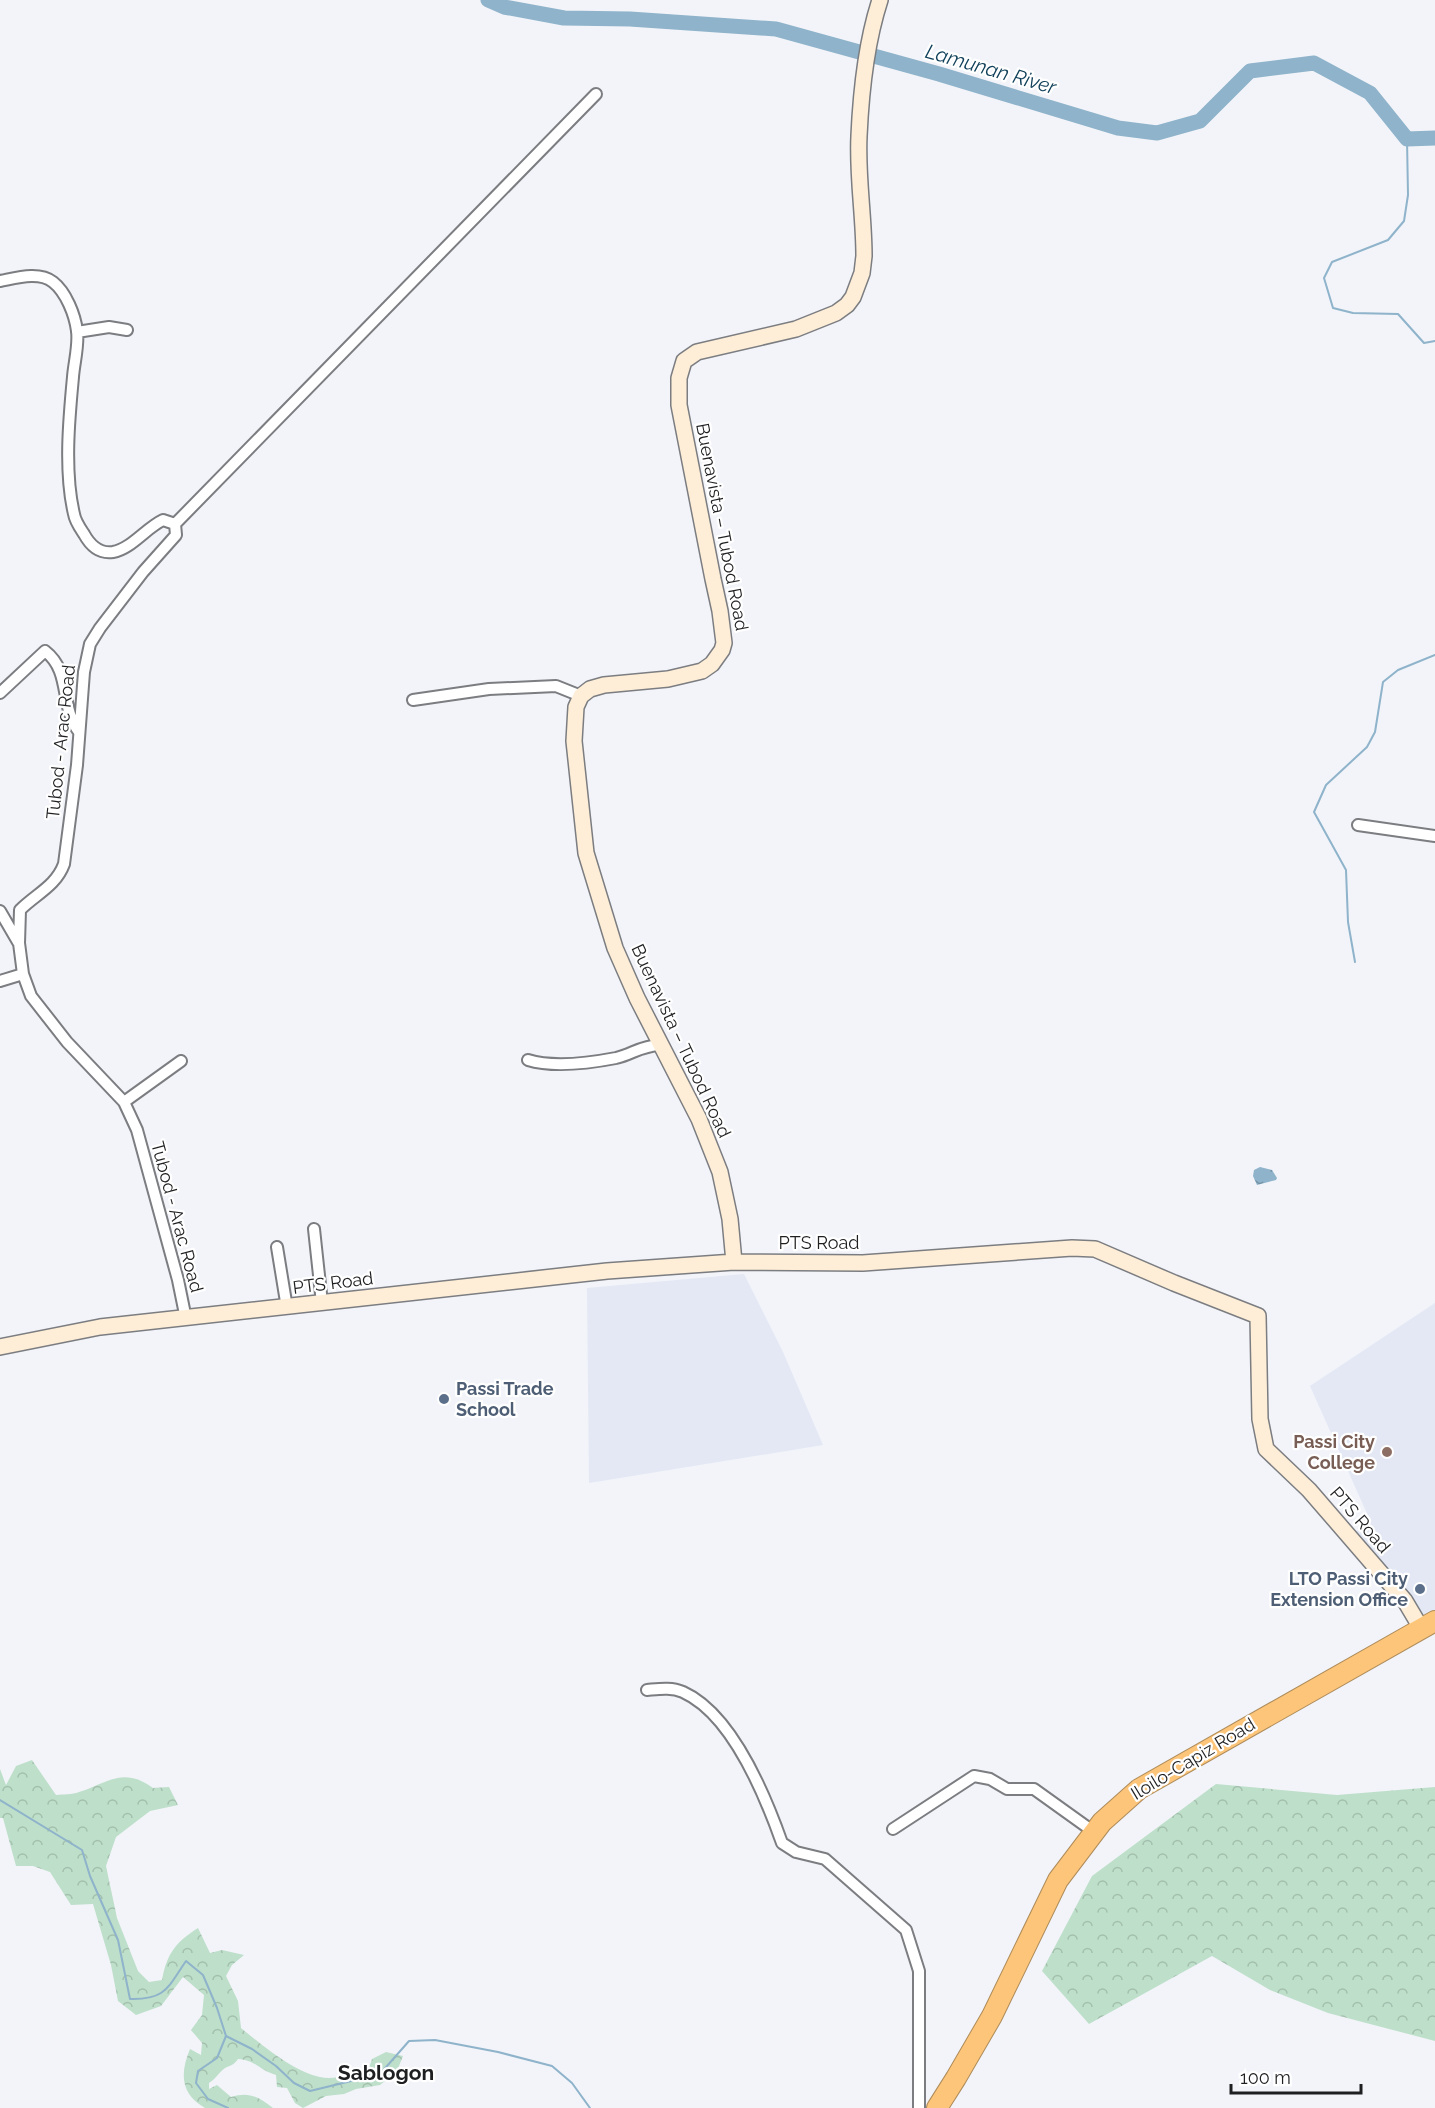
<svg xmlns="http://www.w3.org/2000/svg" width="1435" height="2108" font-family="Raleway,sans-serif">
<defs>
<pattern id="forest-crowns" width="20" height="18" patternUnits="userSpaceOnUse" patternTransform="scale(1.5)"><rect width="20" height="18" fill="#bedfca"/><path d="M2 6a3 3 0 1 1 6 0M12 15a3 3 0 1 1 6 0" fill="none" stroke="#a3bfad"/></pattern>
<pattern id="water-ripples" width="26" height="14" patternUnits="userSpaceOnUse" patternTransform="scale(1.5)"><rect width="26" height="14" fill="#8eb3ca"/><path d="M2 4q2-2 4 0t4 0M15 11q2-2 4 0t4 0" fill="none" stroke="#7391a4"/></pattern>
</defs>
<rect width="100%" height="100%" fill="#f2f4f9"/>
<path fill="#e3e8f4" d="M744,1274l39,78 40,93 -234,38 -2,-195z
M1435,1303v316l-8,3 -73,-88 15,-16 -59,-132z"/>
<path fill="url(#forest-crowns)" d="M32,1760l24,35c7,-1 16,0 23,-3 29,-9 44,-26 74,-4l16,-1 9,18 -28,6 -34,26 -10,29 11,52 21,53 11,11 13,-2c5,-27 14,-38 36,-52l12,25 12,-3 22,5 -12,10 -6,11 12,25 3,27c21,17 59,50 88,50 12,0 28,-6 40,-10l3,-9 14,-7 17,4 -6,15 -17,14 -24,4 -12,5 -18,2 -23,12 -8,-5 -8,-15 -10,-1 -1,-12c-16,-4 -20,-15 -38,-16 -4,6 -7,6 -13,9 -6,4 -9,11 -16,15v6l8,-4 14,12c18,-6 28,0 42,11h-68c-25,-14 -25,-35 -15,-59l11,6 1,-12 -11,-13 11,-15 2,-20 -21,-18 -22,29 -25,9 -18,-14 -7,-36 -18,-61 -22,1 -21,-33 -17,-6h-17l-13,-48h-3v-49l6,16 10,-19z
M1216,1784l121,11 98,-8v254l-107,-28 -58,-23 -58,-34 -123,68 -47,-53 50,-95z"/>
<path fill="url(#water-ripples)" d="M1260,1167l12,3 5,8 -1,2 -19,5 -4,-9 1,-6z"/>
<g fill="none" stroke-linecap="round" stroke-linejoin="round">
<path stroke="#8eb3ca" stroke-width="2" d="M1407,139l1,56 -4,26 -16,19 -56,22 -8,16 9,30 20,5 45,1 26,29 11,-2
M1355,962l-7,-40 -2,-52 -32,-58 12,-27 41,-38 8,-15 8,-50 15,-12 37,-15
M0,1800l82,50 8,26 28,64 12,59c36,1 38,-12 56,-38l17,14 14,33 9,28 -9,22 -19,13 -2,12 12,16 20,9
M226,2036l26,13 24,17 18,17 16,8 70,-17 29,-33 26,-1 63,12 54,14 20,17 18,25"/>
<path stroke="#8eb3ca" stroke-width="15" d="M488,0l16,7 60,11 66,1 146,10 163,45 179,54 39,5 43,-12 50,-50 64,-8 56,30 37,46 28,-1"/>
<defs>
<path id="street" d="M0,281c16,-3 39,-10 53,1 13,10 22,33 24,49 2,14 -3,32 -4,46 -4,42 -9,95 1,137 1,7 6,14 10,20 6,11 15,20 29,18 18,-3 33,-24 50,-32l12,4 1,11 -33,37 -43,56 -10,16 -6,28 -7,93 -13,99c-8,22 -28,30 -44,46l-1,33 4,31 8,22 36,46 57,60 13,28 41,150 8,39
M77,332l32,-5 18,3
M175,524l421,-430
M0,693l45,-42c27,21 14,54 34,81
M413,700l76,-11 67,-3 25,10
M1358,825l77,11
M0,911l18,31
M0,981l23,-7
M528,1060c26,8 62,3 88,-2 17,-4 24,-12 44,-13
M124,1102l57,-41
M314,1229l8,74
M277,1247l10,61
M647,1690c12,-1 24,-3 36,2 49,22 82,103 99,151l14,9 29,7 81,71 13,41v137
M893,1829l81,-53 16,3 17,10h27l60,43"/>
<path id="secondary" d="M734,1262l-4,-43 -10,-47 -21,-53 -62,-121 -22,-50 -29,-95 -12,-112 2,-34 5,-11 9,-7 14,-4 64,-6 34,-8 10,-7 10,-14 2,-7 -4,-32 -7,-32 -34,-174v-27l5,-17 13,-9 99,-23 40,-16 11,-8 6,-8 9,-24 2,-17c0,-40 -7,-80 -5,-120 2,-45 7,-93 21,-136
M0,1347l100,-20 507,-56 127,-9 129,1 209,-15 23,1 79,34 84,33 2,103 6,30 43,41 96,111 16,27"/>
<path id="highway" d="M937,2108l19,-30 36,-62 66,-136 44,-58 37,-33 296,-168"/>
</defs>
<use href="#street" stroke="#7b7d81" stroke-width="14"/>
<use href="#secondary" stroke="#7b7d81" stroke-width="18"/>
<use href="#highway" stroke="#ae8b5a" stroke-width="22"/>
<use href="#street" stroke="#fff" stroke-width="10"/>
<use href="#secondary" stroke="#feeed7" stroke-width="15"/>
<use href="#highway" stroke="#fcc579" stroke-width="20"/>
</g>
<g fill="#5c6f8a" stroke="#fff" stroke-width="2">
<circle cx="444" cy="1399" r="6"/>
<circle cx="1420" cy="1589" r="6"/>
</g>
<circle fill="#8d6e63" stroke="#fff" stroke-width="2" cx="1387" cy="1452" r="6"/>
<g text-anchor="middle" stroke-width="4.5" stroke-linejoin="round" paint-order="stroke">
<g font-size="18" fill="#1e1f21" stroke="#fff">
<text transform="translate(722 527) rotate(79)" y="6">Buenavista – Tubod Road</text>
<text transform="translate(61 742) rotate(-84)" y="6">Tubod - Arac Road</text>
<text transform="translate(681 1041) rotate(65)" y="6">Buenavista – Tubod Road</text>
<text transform="translate(177 1217) rotate(75)" y="6">Tubod - Arac Road</text>
<text x="819" y="1249">PTS Road</text>
<text transform="translate(333 1283) rotate(-7)" y="6">PTS Road</text>
<text transform="translate(1360 1520) rotate(49)" y="6">PTS Road</text>
<text transform="translate(1193 1759) rotate(-31)" y="6">Iloilo-Capiz Road</text>
</g>
<g font-size="18" font-weight="bold" fill="#4e5e75" stroke="#fff" text-anchor="start">
<text x="456" y="1395">Passi Trade<tspan x="456" dy="21">School</tspan></text>
<text x="1408" y="1585" text-anchor="end">LTO Passi City<tspan x="1408" dy="21">Extension Office</tspan></text>
</g>
<g font-size="18" font-weight="bold" fill="#785e54" stroke="#fff" text-anchor="end">
<text x="1375" y="1448">Passi City<tspan x="1375" dy="21">College</tspan></text>
</g>
<g font-size="20" font-style="italic" fill="#11415a" stroke="#fff">
<text transform="translate(991 69) rotate(16)" y="7">Lamunan River</text>
</g>
<g font-size="21" font-weight="bold" fill="#1e1f21" stroke="#fff">
<text x="386" y="2080">Sablogon</text>
</g>
</g>
<path d="M1231 2084v9h130v-9" fill="none" stroke="#1e1f21" stroke-width="3"/>
<text x="1240" y="2084" font-size="18" fill="#1e1f21" stroke="#ffffff" stroke-width="4.5" paint-order="stroke">100 m</text>
</svg>
